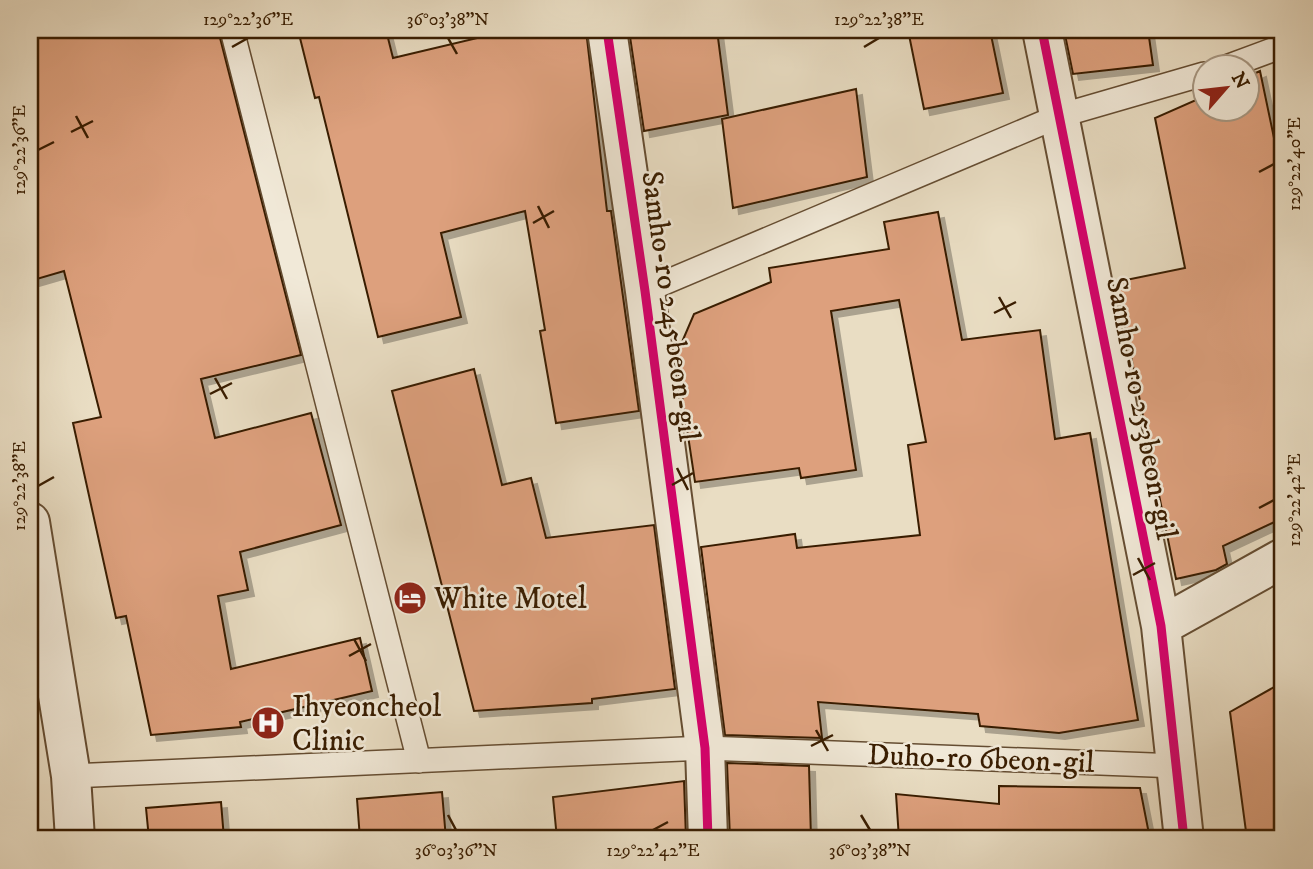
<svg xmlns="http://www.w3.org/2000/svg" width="1313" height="869" font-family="'IM FELL DW Pica',serif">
<defs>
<filter id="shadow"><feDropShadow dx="6" dy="6" stdDeviation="0" flood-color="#0004"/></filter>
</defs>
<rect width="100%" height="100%" fill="#e9ddc3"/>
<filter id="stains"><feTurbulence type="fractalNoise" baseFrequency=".00286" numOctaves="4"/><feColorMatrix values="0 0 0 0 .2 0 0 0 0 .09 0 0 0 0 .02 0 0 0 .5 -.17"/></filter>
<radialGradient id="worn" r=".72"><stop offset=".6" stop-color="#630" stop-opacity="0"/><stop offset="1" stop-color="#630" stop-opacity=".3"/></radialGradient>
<path fill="#dda07d" stroke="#391d01" stroke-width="2" filter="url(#shadow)" d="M30,30h188l83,325 -100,24 14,59 96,-25 30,112 -101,27 8,38 -30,6 13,73 129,-31 12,53 -132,31 1,5 -90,8 -25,-119 -10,2 -43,-195 28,-6 -37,-146 -34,10z
M298,30h88l7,28 118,-28h75l21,181h4l28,200 -83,12 -16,-92 5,-1 -20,-119 -84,22 20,84 -83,20 -59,-240 -4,1z
M629,30h88l11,85 -84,16z
M908,30h82l13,63 -79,16z
M1064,30h84l5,35 -80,9z
M1260,71l23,110v337l-60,28 4,18 -11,6 -40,9 -60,-297 69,-14 -30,-150 50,-22v12h42v-31z
M856,89l11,88 -134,31 -11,-89z
M938,212l24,128 78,-10 15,109 35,-6 48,287 -79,13 -79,-7 -2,-12 -160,-12 4,36 -97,-3 -24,-188 94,-13 2,14 123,-13 -12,-90 18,-3 -27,-142 -68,11 25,159 -55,8 -2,-10 -104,14 -19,-126 18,-42 77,-32 -2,-14 120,-19 -5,-27z
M474,369l28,116 29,-7 15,60 108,-13 21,164 -83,10v4l-118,8 -82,-320z
M1283,682v157h-36l-17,-127z
M727,763l82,3 2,73h-81z
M684,781l2,58h-129l-4,-42z
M999,786l141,2 10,51h-251l-3,-45 103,10z
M442,792l4,47h-86l-3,-40z
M221,802l3,37h-75l-3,-31z"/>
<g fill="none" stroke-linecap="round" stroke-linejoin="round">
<defs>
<path id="service" d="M232,30l187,731
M1229,66l54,-20
M645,291l414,-175 145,-42
M71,776l634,-28 473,18"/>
<path id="minor" d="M607,30l38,261 60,457 3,91
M1042,30l119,596 23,213
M1161,626l122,-68"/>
<path id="tertiary" d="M30,522l41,254 4,63"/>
</defs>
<use href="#service" stroke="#654d32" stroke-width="26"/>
<use href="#minor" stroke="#654d32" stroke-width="42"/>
<use href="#tertiary" stroke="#654d32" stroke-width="42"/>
<use href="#service" stroke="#f1e9d8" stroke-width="23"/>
<use href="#minor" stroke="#f1e9d8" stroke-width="38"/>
<use href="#tertiary" stroke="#f1e9d8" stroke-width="38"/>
<defs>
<path id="cycleway" d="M607,30l38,261 60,457 3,91
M1042,30l119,596 23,213"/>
</defs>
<use href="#cycleway" stroke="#f1e9d8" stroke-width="13"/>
<use href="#cycleway" stroke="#d6006c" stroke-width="9"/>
</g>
<path fill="none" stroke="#391d01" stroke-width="2.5" d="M448,38l9,16M232,47l16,-9M864,47l15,-9M76,116l12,22M71,132l22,-11M38,150l16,-8M1259,172l15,-8M538,206l11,22M533,223l21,-12M999,297l12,21M994,313l22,-11M215,378l12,21M210,394l22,-11M677,468l11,22M672,485l21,-12M38,486l16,-9M1259,508l15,-8M1138,558l12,22M1133,575l22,-12M354,639l12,22M349,656l22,-12M816,730l12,21M811,746l22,-11M448,815l8,15M861,815l9,15M653,830l15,-8"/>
<defs>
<symbol id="hotel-disc" viewBox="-11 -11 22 22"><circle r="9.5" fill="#8f2418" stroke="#f1e9d8"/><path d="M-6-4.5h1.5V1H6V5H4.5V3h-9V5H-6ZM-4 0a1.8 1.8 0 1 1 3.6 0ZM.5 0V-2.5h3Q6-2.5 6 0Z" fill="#fff"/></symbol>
<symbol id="hospital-disc" viewBox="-11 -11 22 22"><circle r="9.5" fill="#8f2418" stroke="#f1e9d8"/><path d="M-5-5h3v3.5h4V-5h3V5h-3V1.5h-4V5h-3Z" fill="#fff"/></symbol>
</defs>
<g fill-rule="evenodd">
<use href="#hotel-disc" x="391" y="579" width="38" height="38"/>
<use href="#hospital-disc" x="249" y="704" width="38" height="38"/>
</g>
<g text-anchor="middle" stroke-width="5" stroke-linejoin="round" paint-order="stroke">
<g font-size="30" fill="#391d01" stroke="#f1e9d8">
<text transform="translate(671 306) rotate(82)" y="10">Samho-ro 245beon-gil</text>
<text transform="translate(1142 408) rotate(79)" y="10">Samho-ro 253beon-gil</text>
<text transform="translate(981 758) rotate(2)" y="10">Duho-ro 6beon-gil</text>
</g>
<g font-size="30" fill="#391d01" stroke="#f1e9d8" text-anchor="start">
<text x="434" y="608">White Motel</text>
<text x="292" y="716">Ihyeoncheol<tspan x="292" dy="34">Clinic</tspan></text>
</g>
</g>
<rect width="1313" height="869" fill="none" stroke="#e9ddc3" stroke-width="77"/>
<g transform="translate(1226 88) rotate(62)"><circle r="33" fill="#f1e9d8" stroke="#a79782" stroke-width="2"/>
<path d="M0-5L12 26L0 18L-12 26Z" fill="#8f2418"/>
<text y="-10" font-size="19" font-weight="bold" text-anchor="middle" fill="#391d01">N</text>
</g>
<rect x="38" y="38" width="1236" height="792" fill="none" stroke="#391d01" stroke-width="2.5"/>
<g font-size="18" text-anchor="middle" fill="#391d01">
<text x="248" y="25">129°22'36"E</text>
<text x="448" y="25">36°03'38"N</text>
<text x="879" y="25">129°22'38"E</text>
<text transform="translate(19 150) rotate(-90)" y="6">129°22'36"E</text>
<text transform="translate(1294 164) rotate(-90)" y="6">129°22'40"E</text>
<text transform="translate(19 486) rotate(-90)" y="6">129°22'38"E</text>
<text transform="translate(1294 500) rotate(-90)" y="6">129°22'42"E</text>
<text x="456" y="856">36°03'36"N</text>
<text x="653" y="856">129°22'42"E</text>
<text x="870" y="856">36°03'38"N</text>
</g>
<rect width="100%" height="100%" filter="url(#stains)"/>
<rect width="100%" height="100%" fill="url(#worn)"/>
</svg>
